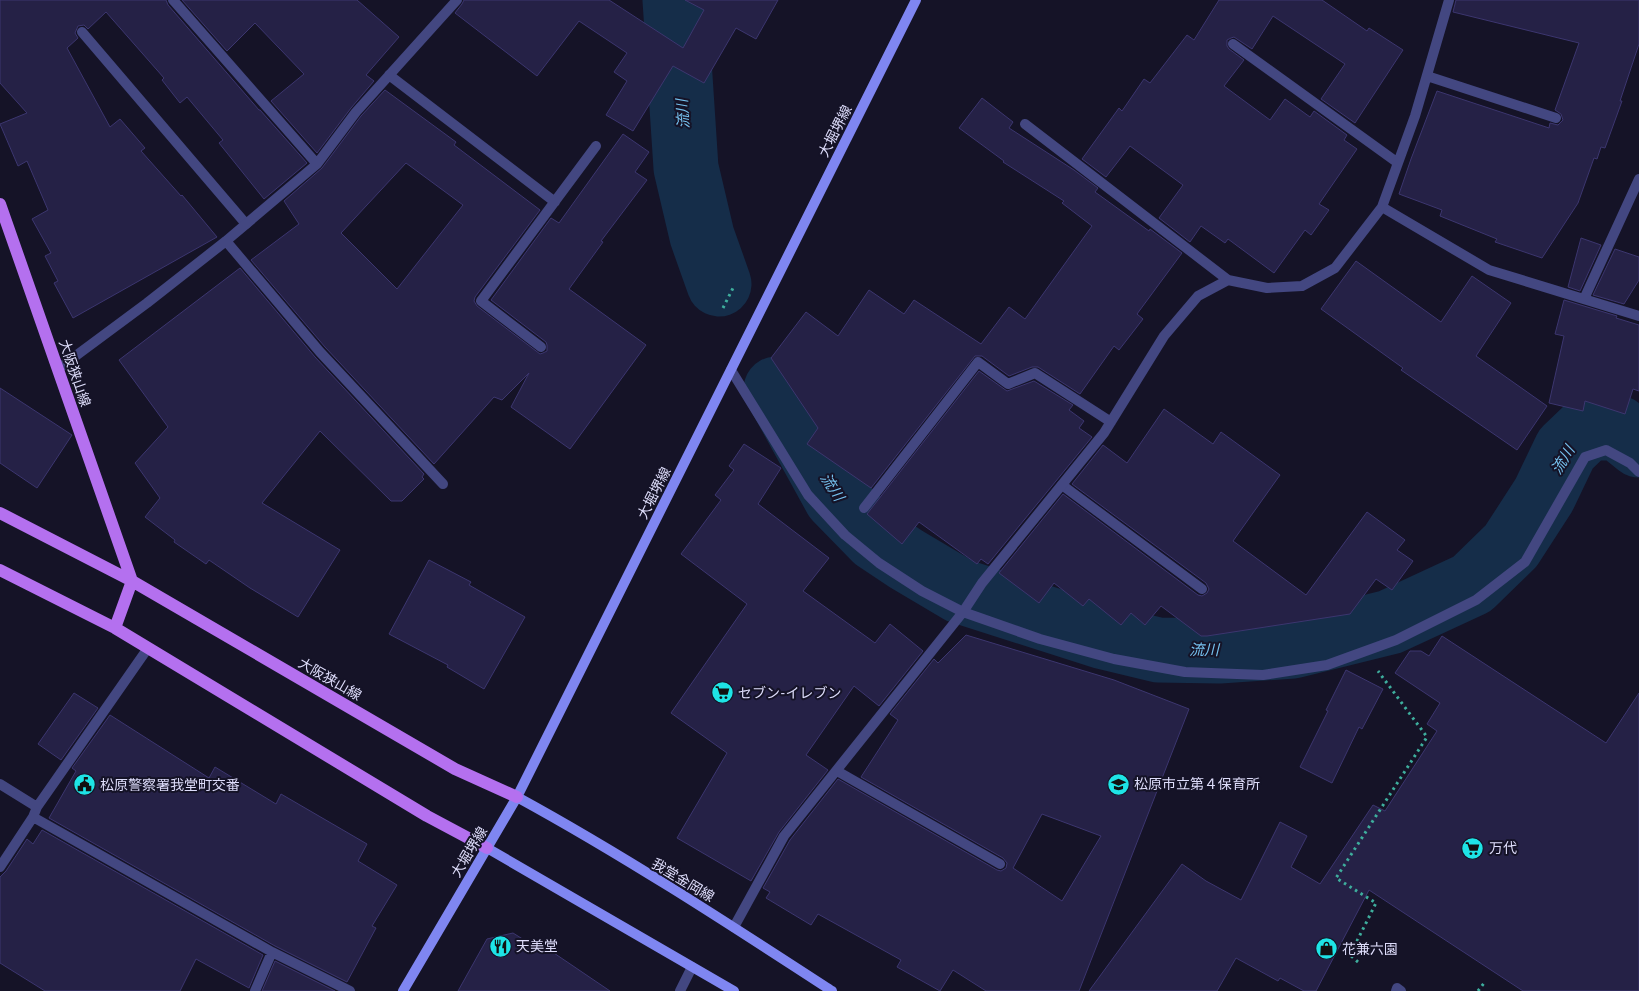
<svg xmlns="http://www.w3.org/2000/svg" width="1639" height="991" font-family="Overpass,'Noto Sans JP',sans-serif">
<rect width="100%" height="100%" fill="#151327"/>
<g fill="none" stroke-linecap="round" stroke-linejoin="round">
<path stroke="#152d49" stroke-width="65" d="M675,0l11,168 16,68 17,48
M776,389l60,109 40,41 30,20 54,32 144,46 54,13 61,1 74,-5 97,-24 82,-38 39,-38 33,-51 22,-46 22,-21h30l21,17"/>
</g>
<path fill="#252146" stroke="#3c366f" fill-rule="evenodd" d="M0,0h166l2,5 91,105h1l47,53 -43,36 -45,-56 4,-3 -36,-43 -7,6 -18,-23 2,-2 -58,-66 -18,17 -4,-4 -6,1 -3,7 3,5 -11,10 43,79 10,-8 25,29 -4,3 40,45 1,-1 35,42 -144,81 -19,-35 4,-2 -13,-25 6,-3 -19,-34 16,-9 -21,-49 -9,5 -18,-42 27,-11 -27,-30z
M182,0h175l42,37 -33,38 8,6 -23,27 -34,45 -46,-52 33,-27 -49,-51 -28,28z
M464,0h145l74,48 21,-38 -19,-10h93l-22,39 -20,-11 -32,55 -31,-17 -40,65 -27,-16 21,-34 -13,-9 13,-19 -48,-32 -42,55 -82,-63 7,-9z
M1219,0h103l45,31 2,-3 34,22 -48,73 -34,-24 24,-35 -72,-48 -21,33 -18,-12 -3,1 -4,2v6l2,3 15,11 -20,26 46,34 15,-21 25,18 4,-6 33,24 -3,5 13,9 -38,55 10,6 -18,25 -6,-5 -31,43 -46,-34 -3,4 -24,-17 -11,16 -31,-24 24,-33 -53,-39 -24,31 -24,-18 37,-51 3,3 22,-32 6,4 37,-48 7,5z
M1456,0h183v44l-19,57h2l-17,47 -4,-1 -4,12 -3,-1 -16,45 -36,55 -47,-16 2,-3 -57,-23 2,-6 -43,-16 12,-35 26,-68 112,37 1,-5 8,2 5,-5 -2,-6 -6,-4 24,-67 -126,-31z
M385,90l71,52 -2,3 86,65 -65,87 -1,4 3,5 63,48 3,-1 4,-2v-6l-1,-3 -55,-42 60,-82 8,5 64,-89 26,18 -14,20 12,8 -46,61 2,1 -34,47 77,56 -76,104 -59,-42 18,-34 -27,27 -8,-3 -60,67 -109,-117 -74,-87 48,-36 -15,-23 38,-33 39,-52zM406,163l57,42 -66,84 -56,-56z
M982,98l31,24 -4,6 65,42 24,18 -3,4 54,39 1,-2 32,24 -45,61 6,5 -24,31 -5,-4 -34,48 -42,-27h-6l-23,9 -27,-20h-7l-104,132 -64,-44 11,-16 -47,-70 35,-46 32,24 31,-46 35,24 10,-14 67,44 28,-37 16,12 67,-93 -30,-23 2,-2 -61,-39 1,-1 -45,-33z
M1581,238l20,7 -21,46 -12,-4z
M1615,249l24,8v23l-15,24 -31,-9z
M1356,261l85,61 31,-46 39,27 -35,53 71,50 -30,44 -116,-80 2,-2 -82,-59z
M240,268l75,89 109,117 -2,3 2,2 -22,22h-11l-71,-70 -58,72 78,47 -42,67 -48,-29 -41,-28 -3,4 -32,-22 1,-2 -30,-23 15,-19 -25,-35 33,-36 -49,-67z
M1564,300l53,16 -1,2 23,7v66l-6,-2 -8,25 -40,-13 -2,10 -34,-8 15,-67 -9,-2z
M979,371l28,20 27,-10 39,24 -4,5 15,11 -5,7 13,9 -104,127 -7,-5 -4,5 -58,-42 -17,22 -35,-30z
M0,388l72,47 -35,53 -37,-25z
M1164,409l49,35 8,-12 59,43 -47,66 73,54 61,-83 38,28 -8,10 16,11 -21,29 -16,-11 -26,35 -143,22h-6l-40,-30 -16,19 -14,-12 -10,12 -32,-26 -6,7 -29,-23 -15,20 -40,-30 64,-79 135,101 4,1 5,-3 2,-4 -3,-6 -134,-99 31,-39 24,18z
M744,444l37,24 -23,36 71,54 -26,33 72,52 15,-19 33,27 -44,55 -25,-20 -48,69 22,15 -49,62 -28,49 -74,-43 50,-85 -56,-40 76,-109 -66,-50 40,-54 -6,-5 19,-25 -5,-4z
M429,560l42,22 -2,3 56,32 -41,72 -37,-22 1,-2 -59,-31z
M966,635l148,45 75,29 -110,282h-93l-33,-21 -13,21 -43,-24 4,-7 -83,-46 -7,11 -45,-27 4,-6 -7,-4 27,-48 48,-61 159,91 4,1 5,-3 1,-5 -4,-5 -142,-81 37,-57 -8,-6 44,-55 4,4zM1042,814l59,22 -39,65 -49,-33z
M1442,636l164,107 33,-50v298h-116l-154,-101 -53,101h-12l-24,-13 -2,3 -42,-23 -19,33h-128l93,-127 24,17 35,19 39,-78 27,14 -16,31 29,17 53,-79 12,6 52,-80 -10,-7 13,-21 -45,-30 15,-22h11l8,5z
M1346,670l37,19 -21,40 -3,-2 -27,56 -32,-16 28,-56 -2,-1z
M74,693l24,15 -37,52 -23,-16z
M110,715l99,63 6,-11 61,37 5,-10 86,50 -9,17 39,24 -25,41 4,2 -29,54 -72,-36 -226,-128 27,-47 -4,-3z
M42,830l221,125 -14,33 -53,-29 -16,32h-135l-45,-28v-86l6,-6 21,-32 6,5z
M513,933l32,20 3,-4 62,42h-152l29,-52z
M275,961l60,30h-73z"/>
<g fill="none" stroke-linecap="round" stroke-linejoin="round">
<path stroke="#3eae9d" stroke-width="3" stroke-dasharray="2.5 4" stroke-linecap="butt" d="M723,308l11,-22
M1358,962l-8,-7 26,-52 -40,-25 91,-141 -49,-66
M1478,991l6,-8"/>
<path stroke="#434781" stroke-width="10" d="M82,32l164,192
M1062,485l140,104
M1396,991l1,-3 4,3"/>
<path stroke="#434781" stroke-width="10" d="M173,0l144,164
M1449,0l-34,116 -33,91 -47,61 -33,18 -35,2 -39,-8 -30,16 -34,40 -60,97 -122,150 -19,29 77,27 74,20 71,13 78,3 64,-10 69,-25 80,-40 49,-38 60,-105 21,-7 24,13 9,9
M1233,44l165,119
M389,75l166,127
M1427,76l129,42
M1025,124l203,156
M1382,207l107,63 150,46
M226,241l94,111 123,132
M1584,299l55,-120
M541,347l-60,-46 115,-155
M58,369l89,-66 79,-62 91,-77 39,-52 101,-112
M731,370l77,125 37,40 34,28 43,28 41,21 -179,224 -50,91
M864,508l114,-146 30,22 27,-11 76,49
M837,771l163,93
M0,784l37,23
M33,817l239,135 78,39
M0,867l33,-50 4,-10 111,-159
M255,991l17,-39
M680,991l12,-24"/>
<path stroke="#7f86f1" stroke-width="10" d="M517,797c108,59 212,127 315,194
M487,848l247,143
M403,991l114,-194 399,-797"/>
<path stroke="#b470ef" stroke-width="12" d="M0,204l132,377 -17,47
M0,513l132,68 323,188 62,28
M0,570l115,58 312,188 60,32"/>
</g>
<defs>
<symbol id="supermarket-disc" viewBox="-11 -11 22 22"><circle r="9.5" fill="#1ee4e6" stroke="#151327"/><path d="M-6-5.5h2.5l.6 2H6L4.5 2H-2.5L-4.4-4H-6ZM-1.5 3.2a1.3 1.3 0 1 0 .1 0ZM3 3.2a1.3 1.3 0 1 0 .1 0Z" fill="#111"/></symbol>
<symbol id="school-disc" viewBox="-11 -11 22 22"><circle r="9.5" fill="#1ee4e6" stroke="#151327"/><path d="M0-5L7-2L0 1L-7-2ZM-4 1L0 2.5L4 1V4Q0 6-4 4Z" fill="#111"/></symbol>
<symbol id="civic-disc" viewBox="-11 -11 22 22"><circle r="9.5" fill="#1ee4e6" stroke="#151327"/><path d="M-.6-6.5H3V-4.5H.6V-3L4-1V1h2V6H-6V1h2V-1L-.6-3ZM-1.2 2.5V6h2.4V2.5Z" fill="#111"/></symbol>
<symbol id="restaurant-disc" viewBox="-11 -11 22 22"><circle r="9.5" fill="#1ee4e6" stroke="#151327"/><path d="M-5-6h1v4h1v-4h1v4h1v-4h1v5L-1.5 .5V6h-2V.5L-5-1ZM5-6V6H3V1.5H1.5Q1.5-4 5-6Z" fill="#111"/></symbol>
<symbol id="shop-disc" viewBox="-11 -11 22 22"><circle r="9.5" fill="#1ee4e6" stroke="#151327"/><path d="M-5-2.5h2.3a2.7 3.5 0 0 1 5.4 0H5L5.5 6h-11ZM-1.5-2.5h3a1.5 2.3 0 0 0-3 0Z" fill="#111"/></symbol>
</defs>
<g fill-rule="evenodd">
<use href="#supermarket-disc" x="710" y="680" width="25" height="25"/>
<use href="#school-disc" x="1106" y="772" width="25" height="25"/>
<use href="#civic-disc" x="72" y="772" width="25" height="25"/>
<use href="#supermarket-disc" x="1460" y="836" width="25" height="25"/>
<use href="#restaurant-disc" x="488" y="934" width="25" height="25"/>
<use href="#shop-disc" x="1314" y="936" width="25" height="25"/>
</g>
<g text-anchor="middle" stroke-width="4" stroke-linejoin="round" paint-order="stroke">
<g font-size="14" fill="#deddfb" stroke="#151327">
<text transform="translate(835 131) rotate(-63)" y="5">大堀堺線</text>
<text transform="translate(75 373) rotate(71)" y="5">大阪狭山線</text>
<text transform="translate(654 493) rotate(-63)" y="5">大堀堺線</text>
<text transform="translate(330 679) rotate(30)" y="5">大阪狭山線</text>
<text transform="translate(469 852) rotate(-59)" y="5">大堀堺線</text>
<text transform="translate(683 880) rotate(31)" y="5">我堂金岡線</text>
</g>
<g font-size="14" fill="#deddfb" stroke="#151327" text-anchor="start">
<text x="738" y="698">セブン-イレブン</text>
<text x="1134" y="789">松原市立第４保育所</text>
<text x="100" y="790">松原警察署我堂町交番</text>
<text x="1489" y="853">万代</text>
<text x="516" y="951">天美堂</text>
<text x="1342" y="954">花兼六園</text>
</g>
<g font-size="15" font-style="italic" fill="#76c2f0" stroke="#151327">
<text transform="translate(683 114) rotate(-94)" y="5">流川</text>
<text transform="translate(1563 460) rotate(-59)" y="5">流川</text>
<text transform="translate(832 487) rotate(57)" y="5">流川</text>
<text x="1204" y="655">流川</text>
</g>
</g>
</svg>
